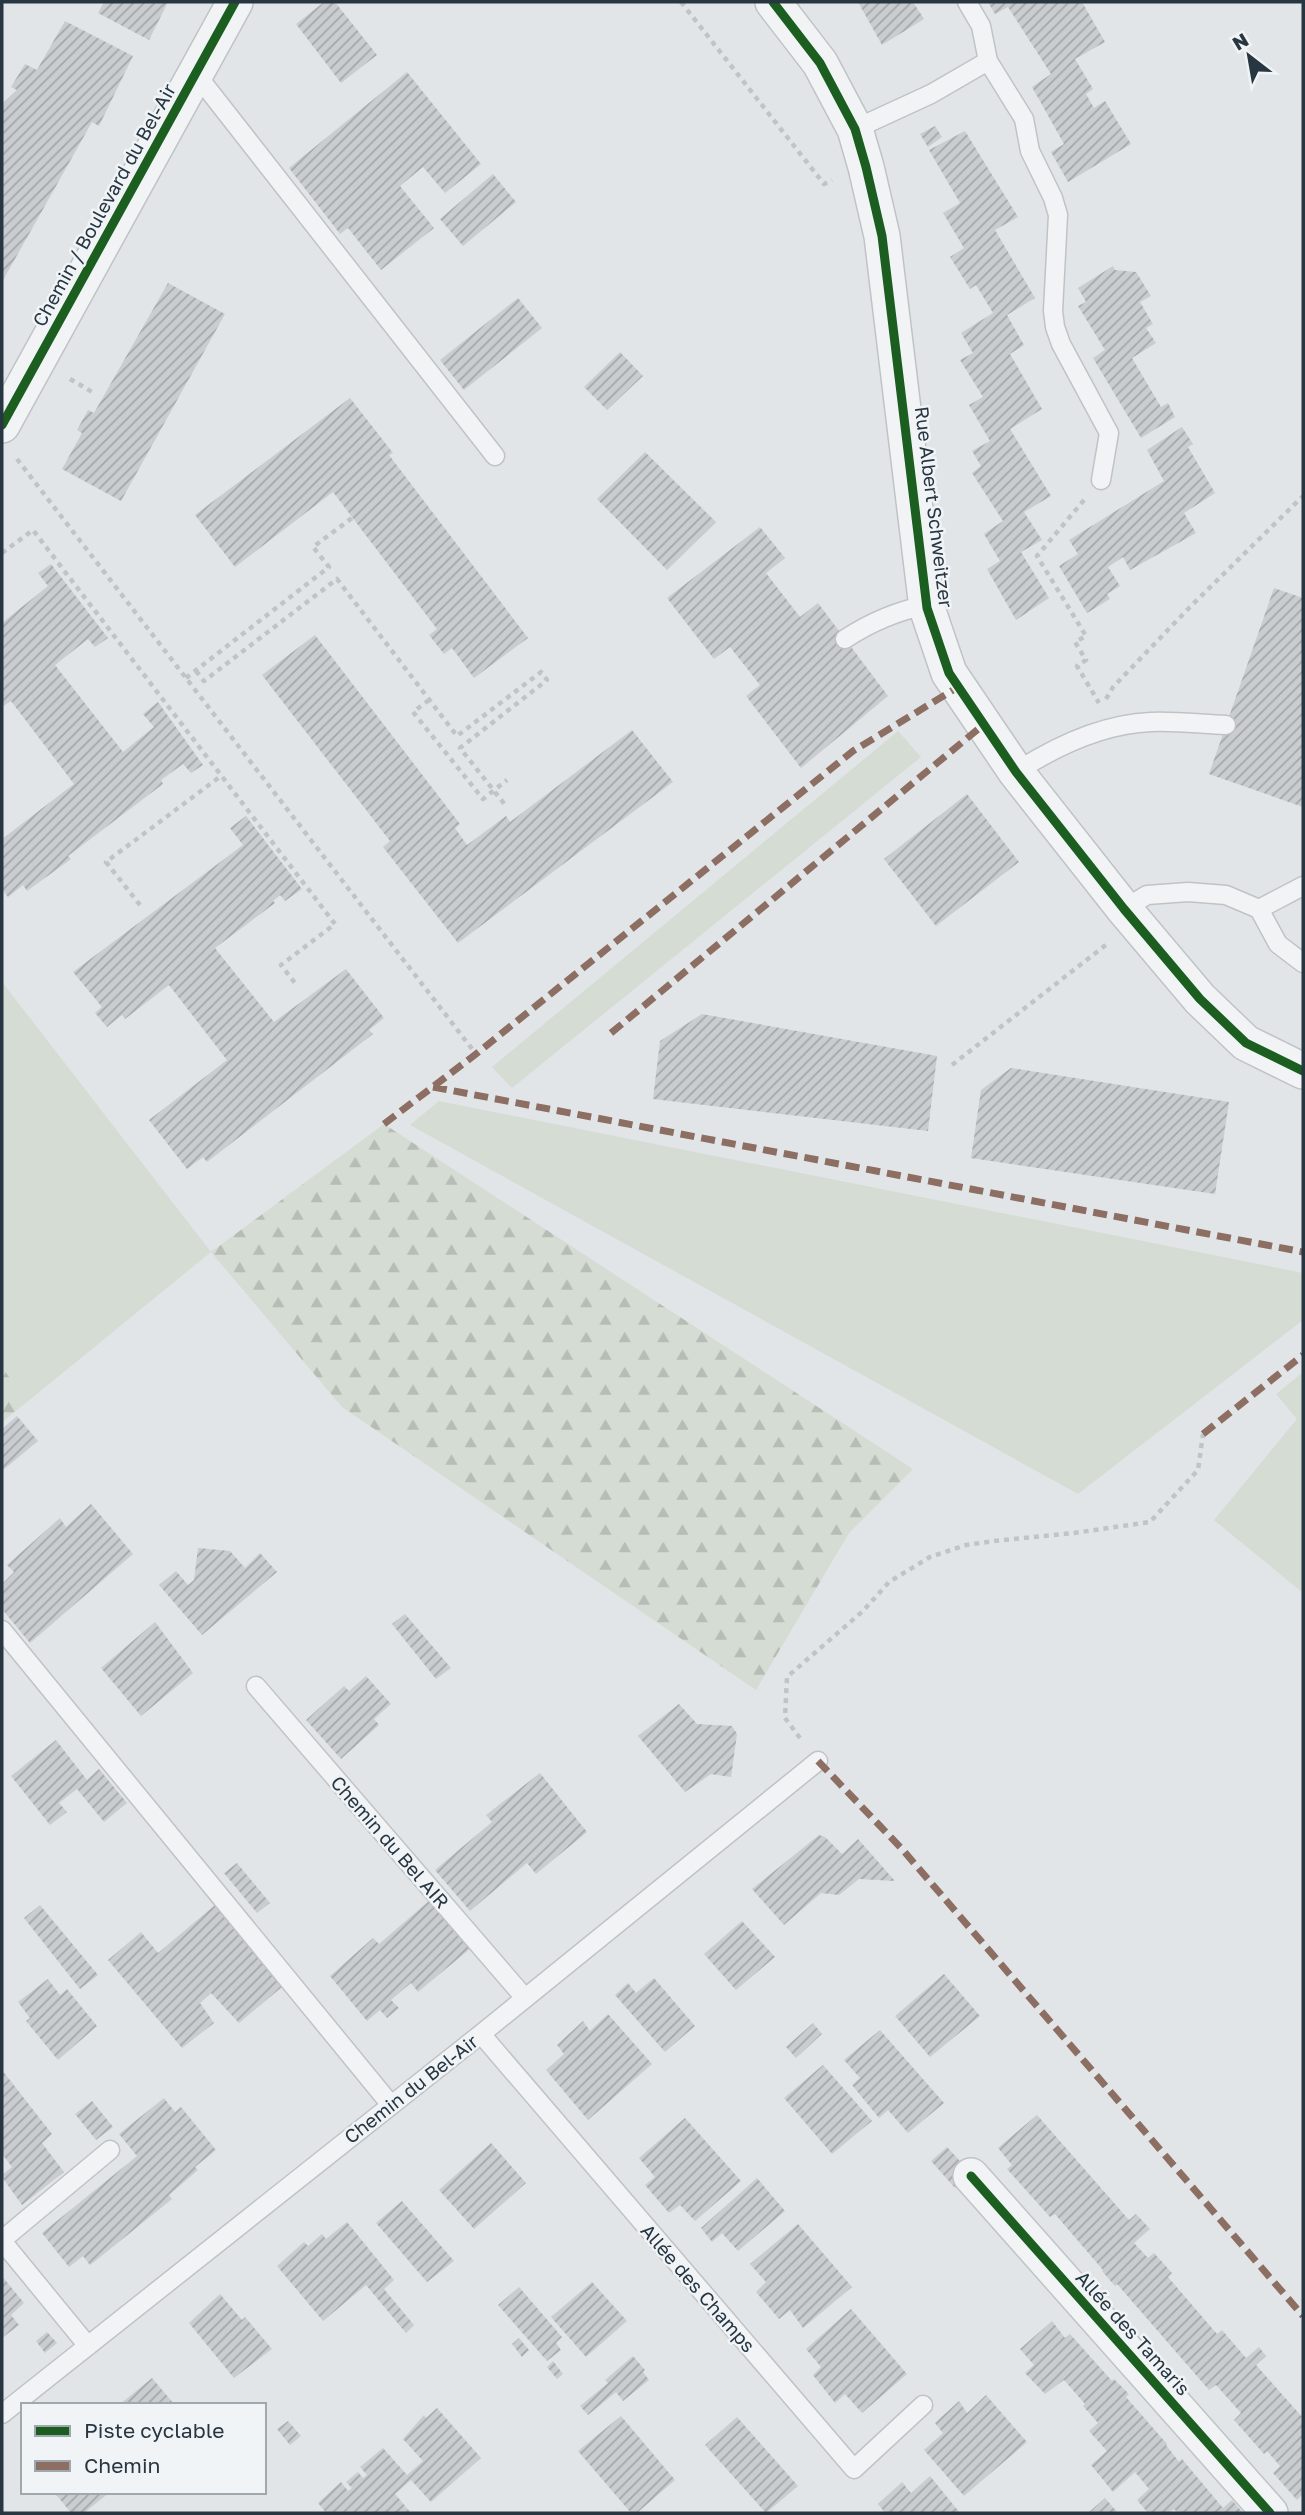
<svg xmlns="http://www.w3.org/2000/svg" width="1305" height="2515" font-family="'Golos Text',sans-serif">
<defs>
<pattern id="forest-firs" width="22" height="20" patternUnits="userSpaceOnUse" patternTransform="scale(1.75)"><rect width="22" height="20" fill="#d4dcd3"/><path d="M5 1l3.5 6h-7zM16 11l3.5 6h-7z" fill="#b6bdb6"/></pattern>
<pattern id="building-hatch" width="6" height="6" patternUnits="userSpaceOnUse" patternTransform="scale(1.75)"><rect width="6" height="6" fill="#cacdd0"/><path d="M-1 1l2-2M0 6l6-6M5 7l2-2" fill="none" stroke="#a4a7aa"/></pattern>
</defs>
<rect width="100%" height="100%" fill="#e2e5e8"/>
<path fill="#d4dcd3" d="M898,731l23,26 -409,331 -20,-21z
M2,982l209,270 -184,150 -25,-35z
M439,1101l864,172v47l-225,174 -668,-369z
M1303,1372v221l-89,-73 83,-101 -21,-25z"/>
<path fill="url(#forest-firs)" d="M384,1124l529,345 -64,64 -93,157 -414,-283 -131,-155z
M2,1367l25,35 -25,20z"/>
<path fill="url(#building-hatch)" d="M104,2h64l-19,38 -51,-27z
M324,2h11l42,53 -36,28 -45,-59z
M858,2h55l11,17 -42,26z
M988,2h94l23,40 -30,17 18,30 -7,5 8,14 11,-7 26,43 -63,38 -17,-30 13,-8 -32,-57 19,-13 -43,-67 -13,7z
M65,21l68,35 -34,70 -7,-4 -90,160v-178l15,-14 -6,-3 14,-23 12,6z
M407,72l74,92 -36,29 -22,-26 -23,19 34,42 -53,42 -33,-42 -8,6 -51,-66z
M935,126l7,11 -14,10 -8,-13z
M965,131l53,86 -23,13 40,68 -28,17 17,30 -14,9 32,55 -32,20 41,67 -27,16 18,28 -21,12 28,46 -33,22 -29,-51 13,-8 -16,-27 19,-13 -31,-48 9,-7 -9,-15 18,-10 -21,-36 14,-8 -23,-37 13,-7 -12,-20 32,-20 -17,-28 -6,4 -20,-32 14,-9 -21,-35 17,-10 -31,-53z
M493,174l23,28 -53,44 -23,-27z
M1113,266l2,4 21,2 15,24 -11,6 13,22 -7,4 10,15 -24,15 29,49 7,-4 7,14 -34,21 -48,-80 12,-8 -27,-44 8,-4 -8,-14z
M168,283l57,31 -104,187 -59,-32 20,-36 -5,-3 11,-20 6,3z
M518,298l24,30 -78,62 -24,-30z
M620,352l23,24 -36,34 -23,-23z
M350,398l43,55 -4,2 139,183 -54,40 -22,-30 -8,6 -15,-19 8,-6 -104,-137 -98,75 -40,-52z
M1182,427l11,17 -5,3 27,46 -31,20 12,20 -66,37 -7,-13 -15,10 12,19 -13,8 3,5 -23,14 -28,-47 19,-12 -9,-14 95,-59 -17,-31z
M645,452l71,70 -49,48 -70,-71z
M760,527l25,31 -19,15 34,44 18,-14 70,93 -87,72 -55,-72 14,-11 -30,-38 -16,12 -47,-61z
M51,564l57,74 -13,9 -7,-8 -33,26 68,87 31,-25 -11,-13 15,-12 45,63 -12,8 -8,-9 -22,16 2,4 -95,72 3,3 -44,32 -4,-6 -15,12 -6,-8v-50l72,-55 -63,-83 -9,6v-84l46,-37 -10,-13z
M1274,588l29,10v209l-94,-33z
M315,635l145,189 -5,4 12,17 39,-29 4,6 122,-92 41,52 -215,161 -75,-96 7,-6 -128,-166z
M967,794l52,68 -83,64 -52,-67z
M246,816l56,73 -17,12 -5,-6 -7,6 2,2 -60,45 59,74 72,-53 38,49 -15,12 4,4 -166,128 -4,-5 -16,12 -38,-49 78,-60 -58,-75 -44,34 -3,-4 -15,12 -12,-14 7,-6 -29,-35 170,-127 -13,-17z
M702,1014l235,42 -9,75 -275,-32 7,-58z
M1011,1068l218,34 -14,92 -244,-36 10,-68z
M17,1416l21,25 -36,30v-42z
M91,1504l42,50 -103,89 -28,-34v-25l12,-12 -7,-7 53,-47 6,9z
M198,1548l32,3 15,17 15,-15 17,19 -75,63 -43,-50 17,-14 12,14 6,-5z
M405,1614l46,54 -15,11 -44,-55z
M155,1622l38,51 -52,43 -40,-48z
M366,1676l25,28 -17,15 5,6 -38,34 -35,-39 38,-34 5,5z
M679,1704l18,20 35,2 5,8 -6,43 -20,-3 -26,18 -47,-56z
M56,1740l31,40 12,-11 28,34 -23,19 -27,-33 -18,14 8,9 -17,13 -39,-49z
M540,1773l47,59 -51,42 -9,-11 -57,48 -35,-41 57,-48 -6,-7z
M819,1835l6,2 17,17 16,-15 37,42 -36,-2 -20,16 -18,-2 -37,32 -32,-36z
M237,1863l33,40 -13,10 -33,-40z
M430,1900l41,48 -53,44 -7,-9 -20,17 8,8 -12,10 -7,-8 -13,11 -37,-45 43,-38 6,6z
M40,1905l58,70 -18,14 -56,-71z
M215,1905l67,82 -43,36 -28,-30 -11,10 14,20 -32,25 -74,-88 33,-28 17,21z
M742,1921l33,36 -39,33 -32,-36z
M944,1974l36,42 -50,41 -35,-41z
M654,1978l41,48 -30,26 -50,-57 13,-12 8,10z
M48,1979l12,16 7,-6 30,37 -39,34 -32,-39 4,-3 -12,-16z
M608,2014l44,50 -64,56 -42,-50 18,-16 -7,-9 26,-24 7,10z
M813,2023l9,11 -26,24 -10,-11z
M880,2030l64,73 -36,30 -20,-23 -9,8 -27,-33 8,-7 -16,-18z
M823,2065l49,56 -40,33 -48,-56z
M2,2070l50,64 -10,9 22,29 -42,33 -20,-28v-2l10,-8 -10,-13z
M164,2098l11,14 6,-5 35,43 -21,17 3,3 -29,25 3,4 -78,63 -4,3 -7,-9 -14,11 -27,-34 95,-77 -18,-22z
M92,2101l21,26 -17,13 -21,-26z
M1037,2115l92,105 7,-6 14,15 -16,14 14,15 6,-5 18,20 -4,4 49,57 5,-4 24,28 13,-11 7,9 -10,9 47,53 -2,3 2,2v71l-6,6 -24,-27 7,-7 -13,-15 -3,3 -30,-34 7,-7 -25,-28 -7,5 -92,-106 -2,2 -13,-15 1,-1 -48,-56 -5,3 -43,-48 5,-4 -14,-17z
M685,2118l56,63 -46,40 -15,-16 -11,8 -24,-28 10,-8 -16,-19z
M491,2143l35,40 -52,46 -35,-39z
M947,2147l24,26 -16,15 -24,-27z
M757,2178l28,33 -47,40 -16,-18 -10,9 -11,-14z
M402,2201l52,60 -27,21 -51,-59z
M347,2222l47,58 -10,9 30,36 -8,8 -40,-48 -43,36 -46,-55 27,-24 4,4 14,-12 4,5z
M798,2224l54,63 -49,41 -13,-18 -11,9 -23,-27 10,-10 -16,-18z
M2,2276l22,27 -13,12 8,10 -17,13z
M592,2282l35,39 -41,36 -35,-40z
M519,2287l43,50 -6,6 5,7 -14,11 -49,-56z
M220,2294l22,26 3,-3 27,32 -38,29 -45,-55z
M851,2309l56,65 -45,39 -17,-19 -10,9 -22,-28 8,-8 -15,-18z
M1052,2321l13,17 5,-4 42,47 2,-2 15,15 -3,3 41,47 -1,1 13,17 3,-3 41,49 9,-8 11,13h-65l-4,-4 -6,4h-20l-11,-13 12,-11 -14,-17 -22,20 -22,-27 16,-14 -18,-20 9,-8 -15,-17 2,-2 -21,-24 -19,14 -20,-21 9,-8 -14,-16z
M47,2332l10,11 -12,10 -9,-12z
M519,2338l10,12 -7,7 -10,-13z
M633,2356l12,14 -2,2 6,8 -26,21 -7,-9 -28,23 -8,-9 28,-23 -3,-3z
M553,2361l10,13 -6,5 -10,-12z
M152,2378l23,27h-56z
M986,2395l41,47 -63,54 -40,-46 19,-17 -8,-10 24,-22 8,12z
M437,2408l44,50 -50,44 -20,-22 -16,14 16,19h-85l-8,-10 23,-21 7,9 4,-3 -6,-6 12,-10 5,6 4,-3 -7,-8 23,-19 24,27 16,-14 -20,-22 21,-24 2,3z
M621,2416l54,64 -38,33h-6l-53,-62z
M737,2417l61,69 -32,27 -61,-68z
M288,2421l13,15 -11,9 -13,-16z
M930,2476l30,37h-75l-7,-9 24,-22 9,11z
M54,2492h56l-26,21h-13z
M1105,2498l13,15h-30z"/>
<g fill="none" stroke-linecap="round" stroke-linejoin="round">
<defs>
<path id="lane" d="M967,2l14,24 7,35 36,58 6,32 23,47 5,17 -5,96 2,16 6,17 48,89 -8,47
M196,74l299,382
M855,129l76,-35 57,-33
M845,639c26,-17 51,-28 82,-34
M1016,772c40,-26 86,-48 135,-50 25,-1 50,2 75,3
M1124,909l23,-14 41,-3 38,3 33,14 19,35 25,19
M1259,909l44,-23
M2,1630l389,475
M256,1686l269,312
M481,2034l373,435 69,-64
M2,2240l108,-90
M2,2241l86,105
M2,2414l479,-380 337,-273"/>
<path id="street" d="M773,2l47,61 35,66 11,38 16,69 45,372 22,65 67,99 108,137 76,90 46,44 57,28
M2,425l233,-423
M971,2176l299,337"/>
</defs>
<use href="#lane" stroke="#c0c3c6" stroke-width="21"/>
<use href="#street" stroke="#c0c3c6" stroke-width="38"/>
<path stroke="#c0c4c6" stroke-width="4.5" stroke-dasharray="5 5" stroke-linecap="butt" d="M681,2l143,182 8,-4
M70,379l24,14
M17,459l459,595
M1084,500l-47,56 49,80 -11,6 11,18 -9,6 22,37
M2,553l31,-23 302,394 -54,41 14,18
M196,671l8,10 133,-102 120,157 84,-64 6,8 -87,68 46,58
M186,678l143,-111 -16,-20 39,-29
M1106,699l7,-12 76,-79 114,-112
M429,700l-16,12 70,87 24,-19
M140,905l-34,-43 115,-86
M952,1065l155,-121
M800,1738l-15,-20 2,-41 76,-66 26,-29 41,-25 36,-12 28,-4 80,-8 76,-11 48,-52 5,-36"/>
<use href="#lane" stroke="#f2f3f4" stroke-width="18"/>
<use href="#street" stroke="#f2f3f4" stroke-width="35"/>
<path stroke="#8d6e63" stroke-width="7" stroke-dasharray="14 7" stroke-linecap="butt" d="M611,1033l372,-308
M433,1087l870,165
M384,1124l92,-70 377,-303 105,-64
M1203,1434l100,-79
M818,1761l84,88 401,467"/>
<defs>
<path id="cycleway" d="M773,2l47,61 35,66 11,38 16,69 45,372 22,65 67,99 108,137 76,90 46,44 57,28
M2,425l233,-423
M971,2176l299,337"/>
</defs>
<use href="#cycleway" stroke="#f0f4f7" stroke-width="13"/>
<use href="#cycleway" stroke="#1b5e20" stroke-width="9"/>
</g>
<g text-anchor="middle" stroke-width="5" stroke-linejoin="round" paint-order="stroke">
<g font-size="19" fill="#283642" stroke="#f0f4f7">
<text transform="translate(104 205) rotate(-61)" y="7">Chemin / Boulevard du Bel-Air</text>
<text transform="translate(934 507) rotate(83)" y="7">Rue Albert Schweitzer</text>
<text transform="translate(390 1842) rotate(49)" y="7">Chemin du Bel AIR</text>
<text transform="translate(411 2089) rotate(-38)" y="7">Chemin du Bel-Air</text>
<text transform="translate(698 2288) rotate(49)" y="7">Allée des Champs</text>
<text transform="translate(1133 2333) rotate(48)" y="7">Allée des Tamaris</text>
</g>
</g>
<rect width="1305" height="2515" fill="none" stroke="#283642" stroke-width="7"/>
<rect x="21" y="2403" width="245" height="91" fill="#f0f4f7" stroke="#a0a8af" stroke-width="2"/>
<rect x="35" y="2426" width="35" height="10" fill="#1b5e20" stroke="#a0a8af" stroke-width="2"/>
<text x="84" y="2438" font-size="21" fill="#283642">Piste cyclable</text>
<rect x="35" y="2461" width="35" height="10" fill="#8d6e63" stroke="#a0a8af" stroke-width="2"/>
<text x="84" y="2473" font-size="21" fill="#283642">Chemin</text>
<g transform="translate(1249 56) rotate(329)" stroke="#f0f4f7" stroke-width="5" paint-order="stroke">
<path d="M0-5L12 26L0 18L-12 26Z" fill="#283642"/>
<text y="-10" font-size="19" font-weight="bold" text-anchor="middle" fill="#283642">N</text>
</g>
</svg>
